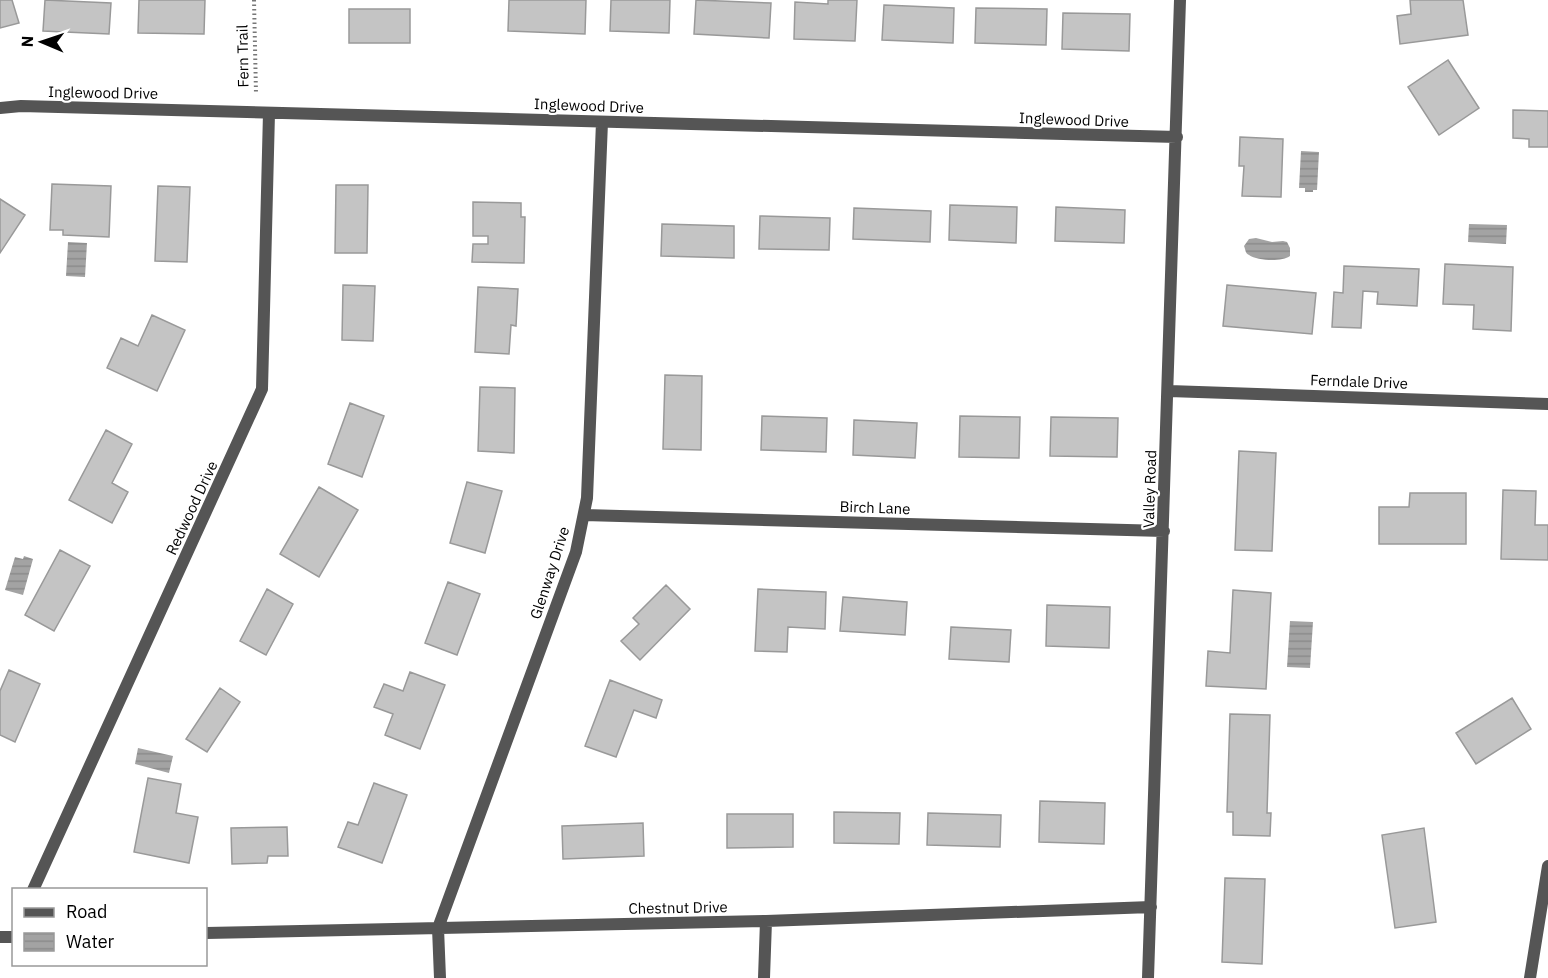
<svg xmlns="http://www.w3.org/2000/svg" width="1548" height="978" font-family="'IBM Plex Sans',sans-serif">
<defs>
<pattern id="water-rules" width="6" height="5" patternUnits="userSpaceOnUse" patternTransform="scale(1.5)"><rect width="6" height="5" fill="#a3a3a3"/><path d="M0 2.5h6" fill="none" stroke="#8b8b8b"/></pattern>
</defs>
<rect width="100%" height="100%" fill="#fff"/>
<path fill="url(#water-rules)" d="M1301,151l18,1 -2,38h-4v2h-8v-4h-6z
M1469,224l38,1 -1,19 -38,-2z
M1256,238l16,4 11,-1 4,1 3,6v8c-8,6 -32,5 -41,-1 -4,-2 -3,-4 -5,-9l5,-7z
M68,242l19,1 -2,34 -19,-1z
M24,556l9,3 -10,36 -18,-5 10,-33 8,2z
M1290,621l23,1 -3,46 -23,-1z
M138,748l35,8 -4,17 -34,-9z"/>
<path fill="#c4c4c4" stroke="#999" stroke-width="1.5" d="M0,0h12l7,23 -19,5z
M45,0l66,3 -2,31 -66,-3z
M139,0h66l-1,34 -66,-1z
M509,0h77l-1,34 -77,-3z
M611,0h59l-1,33 -59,-2z
M696,0l75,3 -2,35 -75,-4z
M828,0h29l-2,41 -61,-2 1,-37 33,2z
M1410,0h53l5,35 -68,9 -3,-28 14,-2z
M884,5l70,3 -1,35 -71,-3z
M976,8l71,1 -1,36 -71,-2z
M349,9h61v34h-61z
M1063,13l67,1 -1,37 -67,-2z
M1448,60l31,48 -40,27 -31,-48z
M1513,110l35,1v36h-19v-8l-16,-1z
M1240,137l43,2 -2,58 -39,-1 2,-30h-5z
M52,184l59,2 -2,51 -46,-2v-5h-13z
M336,185h32l-1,68h-32z
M158,186l32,1 -3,75 -32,-1z
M0,199l25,16 -25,38z
M473,202l48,1v14h4l-1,46 -52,-1 1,-18h15v-8h-15z
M950,205l67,2 -1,36 -67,-3z
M1056,207l69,3 -1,33 -69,-2z
M854,208l77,3 -1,31 -77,-3z
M760,216l70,2 -1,32 -70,-1z
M662,224l72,2v32l-73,-2z
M1445,264l68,3 -2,64 -38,-2 1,-24 -31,-1z
M1344,266l75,3 -2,37 -40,-2 1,-12 -15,-1 -2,37 -29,-1 2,-35 9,1z
M343,285l32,1 -2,55 -31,-1z
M1227,285l89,8 -4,41 -89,-8z
M478,287l40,2 -2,37 -5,-1 -2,29 -34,-2z
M152,315l33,15 -28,61 -50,-23 14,-30 17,8z
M665,375l37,1 -1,74 -38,-1z
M480,387l35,1 -1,65 -36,-2z
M350,403l34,13 -22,61 -34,-13z
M762,416l65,2 -1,34 -65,-2z
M960,416l60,1 -1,41 -60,-1z
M1051,417l67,1 -1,39 -67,-1z
M854,420l63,3 -2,35 -62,-3z
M106,430l26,14 -20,39 16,9 -16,31 -43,-23z
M1239,451l37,2 -4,98 -37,-1z
M467,482l35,9 -17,62 -35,-10z
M319,487l39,23 -39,67 -39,-23z
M1503,490l33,1 -1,34h13v35l-47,-1z
M1410,493h56v51h-87v-37h30z
M60,550l30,16 -36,65 -29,-16z
M448,582l32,12 -23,61 -32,-12z
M666,585l24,24 -50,51 -19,-19 18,-17 -6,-6z
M267,589l26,15 -27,51 -26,-14z
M758,589l68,3 -1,37 -37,-2 -1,25 -32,-1z
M1233,590l38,3 -5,96 -60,-3 2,-35 22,2z
M843,597l64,5 -2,33 -65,-4z
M1047,605l63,2 -1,41 -63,-2z
M951,627l60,3 -2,32 -60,-3z
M9,670l31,14 -25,58 -15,-7v-44z
M410,672l35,13 -25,64 -35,-14 8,-21 -19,-7 10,-23 19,7z
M610,680l52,20 -6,18 -22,-8 -18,47 -31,-11z
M220,688l20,14 -33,50 -21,-13z
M1512,698l19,31 -55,35 -20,-31z
M1230,714l40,1 -3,98h4l-1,23 -37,-1v-23h-6z
M148,778l33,6 -5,29 22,4 -9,46 -55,-11z
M374,783l33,12 -25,68 -44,-16 10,-25 10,3z
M1040,801l65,2 -1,41 -65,-2z
M834,812l66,1 -1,31 -65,-1z
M928,813l73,2 -1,32 -73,-2z
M727,814h66v33l-66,1z
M643,823l1,33 -81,3 -1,-33z
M287,827l1,29h-20l-1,7 -35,1 -1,-36z
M1424,828l12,94 -41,6 -13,-93z
M1225,878l40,1 -3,85 -40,-2z"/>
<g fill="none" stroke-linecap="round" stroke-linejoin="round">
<path stroke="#777" stroke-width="4" stroke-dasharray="1.5 3" stroke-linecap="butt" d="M254,0l2,94"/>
<path stroke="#555" stroke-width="12" d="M0,108l21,-2 1156,31
M1169,391l379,13
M584,515l580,16
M33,890l229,-501 7,-276
M206,933l560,-12 385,-14
M0,937h14
M440,978l-2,-50 138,-376 11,-54 15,-376
M764,978l2,-57
M1148,978l32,-978
M1530,978l18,-112"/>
</g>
<g text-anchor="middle" stroke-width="4.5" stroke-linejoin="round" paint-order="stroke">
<g font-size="15" fill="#000" stroke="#fff">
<text transform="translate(243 56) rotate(-91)" y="5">Fern Trail</text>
<text transform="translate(103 93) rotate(1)" y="5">Inglewood Drive</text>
<text transform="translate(589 106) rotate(2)" y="5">Inglewood Drive</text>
<text transform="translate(1074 120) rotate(2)" y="5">Inglewood Drive</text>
<text transform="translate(1359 382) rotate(2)" y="5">Ferndale Drive</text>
<text transform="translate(1150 489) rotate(-88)" y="5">Valley Road</text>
<text transform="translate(192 508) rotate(-65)" y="5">Redwood Drive</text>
<text transform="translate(875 508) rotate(2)" y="5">Birch Lane</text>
<text transform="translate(550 573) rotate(-72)" y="5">Glenway Drive</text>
<text transform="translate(678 908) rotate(-1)" y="5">Chestnut Drive</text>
</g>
</g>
<rect x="12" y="888" width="195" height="78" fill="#ffffff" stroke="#999999" stroke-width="1.5"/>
<rect x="24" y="908" width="30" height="9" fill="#555555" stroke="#999999" stroke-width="1.5"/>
<text x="66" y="918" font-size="18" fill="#000000">Road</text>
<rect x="24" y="933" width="30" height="18" fill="url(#water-rules)" stroke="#999999" stroke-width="1.5"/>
<text x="66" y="948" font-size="18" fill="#000000">Water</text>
<g transform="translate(42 42) rotate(272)" stroke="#ffffff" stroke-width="4.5" paint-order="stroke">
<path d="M0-4.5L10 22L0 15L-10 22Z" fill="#000000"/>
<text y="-9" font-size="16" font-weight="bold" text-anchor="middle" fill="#000000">N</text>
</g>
</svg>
